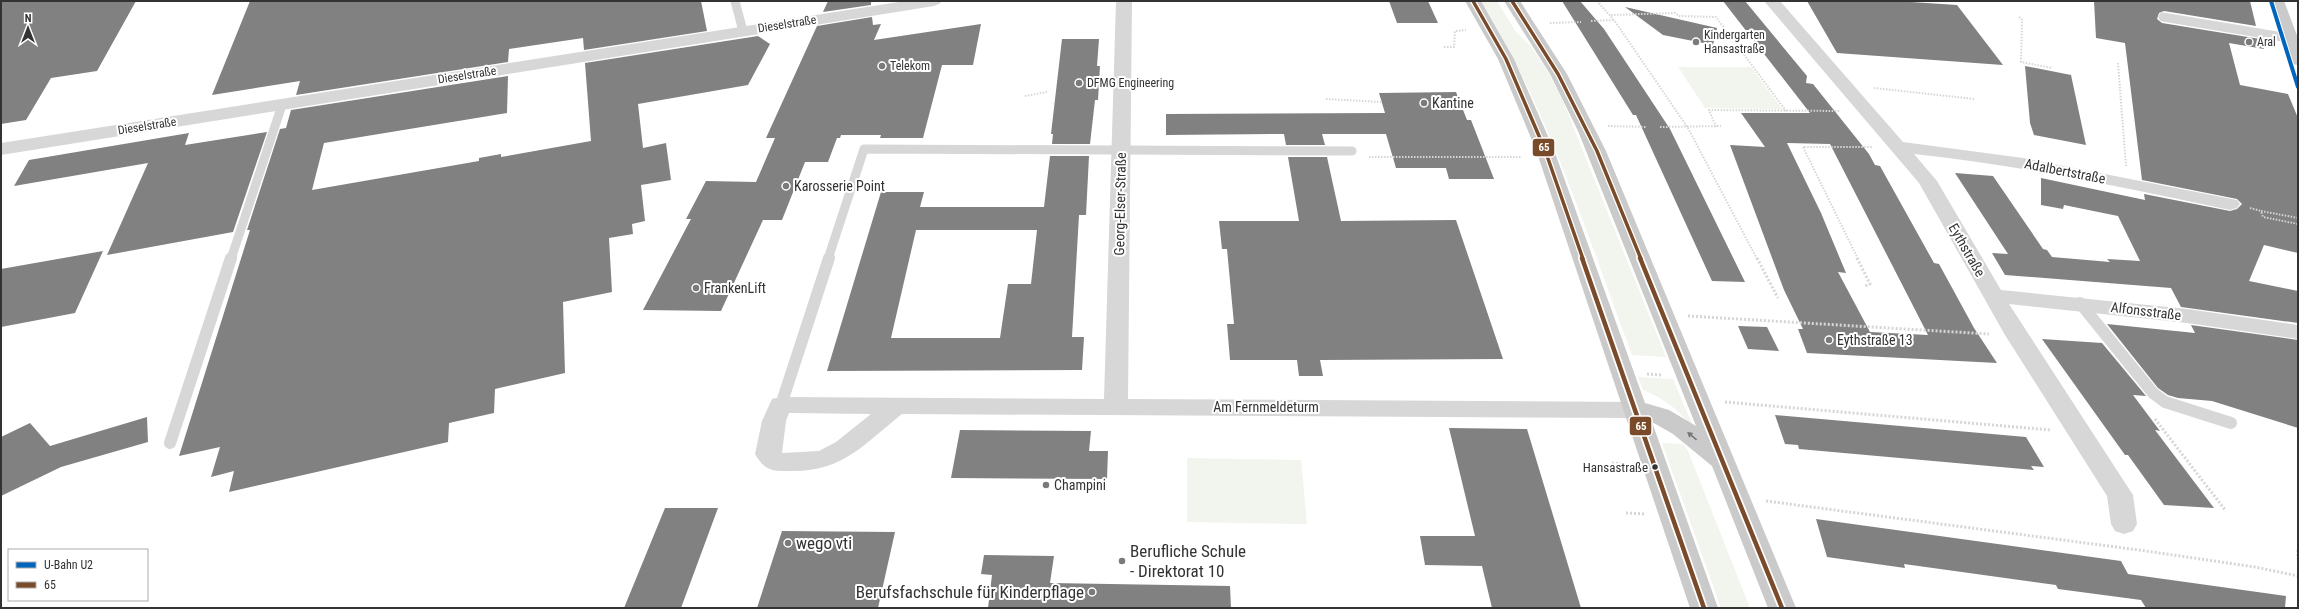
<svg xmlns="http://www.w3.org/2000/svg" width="2299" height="609" font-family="'Roboto Condensed',sans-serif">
<rect width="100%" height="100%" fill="#fff"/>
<path fill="#f1f5ed" d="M1481,1h16l19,31 14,13 18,27 14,27 104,258 -34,-2c-45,-120 -83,-244 -151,-354z
M1678,67h73l31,42 -77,-1z
M1638,377l35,2 22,52c-15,-20 -29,-32 -52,-41z
M1662,443l21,1 5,7 62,157h-29z
M1187,458l114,2 6,64 -120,-2z"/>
<path fill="#818181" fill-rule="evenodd" d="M1,1h135l-39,70 -46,7 -25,42 -25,4z
M250,1h451l6,30 -123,19 -1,-12 -74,11 -1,13 -212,33 4,-14 -88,14z
M828,1h43v4l-48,7z
M1389,1h39l10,22h-41z
M1562,1h18l24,28 66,100 75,153 -33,-1 -76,-166h-3z
M1723,1h22l62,75 -1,7 7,1 56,70 6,11 5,1 54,97 5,1 35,64 23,35 -190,-10 -9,-24h5l-19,-39 -54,-145 35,2 -24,-34h69zM1787,143l43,1 98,191 -58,-3 -32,-60 8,1 -25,-60z
M1807,1h89l61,4 46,60 -166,-12z
M2094,1h156l6,25 -92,-15 -5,2 -2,6 5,4 98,16 4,10 -35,-6 11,42 48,9 10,24v135l-34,-8 -15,36 49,10v32l-117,-16 -10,-19 -166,-13 -13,-22 16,1 -53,-81 38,3 50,73 4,1 5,7 58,5 -3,-3 33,2 -22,-45 -54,-11 -1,4 -22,-4v-27l104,22 -1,-6 86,17 7,-2 5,-5 -5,-5 -95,-19 -17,-137 -29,-5z
M1625,7l92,21 -4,17 -50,-10z
M872,17l1,8 8,-1 -7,16 107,-16 -8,41h-31l-19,73h-43l1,-3h-40l-1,3h-3l-9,24h-23l-23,58h-19l-42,91 -78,-1 48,-91h-5l20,-38 50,1 19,-44h-9l51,-112z
M758,36l12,8 -22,41 -110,19 5,44 23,-5 5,37 -30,5 4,36 -13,3 1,10 -24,4 3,54 -49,10 2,71 -70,16 -1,24 -45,10 -1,19 -219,50 5,-21 -23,6 9,-30 -41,9 71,-226h-3l33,-101 6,-1 5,-18 217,-34 -1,37 -183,30 -12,47 167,-29v-3l22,-4v3l90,-16 -6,-78z
M1062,39h37l-2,27h3l-2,34h-3l-5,44h-38l1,-10h-2z
M2025,66l46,9 15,70 -52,-10 -4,-12z
M1456,92l11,28h4l23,59h-45l-3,-11h-50l-10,-34h-64l3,11h-39l-2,-11 -118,1v-21l219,-1 -6,-20z
M267,132l-34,100 -126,23 41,-92 -134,23 15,-26 160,-27 -4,12z
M1050,156h39l-3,59h-7l-7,122h12l-2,33 -255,1 54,-179h43l-4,15h124zM916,230h121l-6,54h-23l-8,54h-109z
M1288,157h39l14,64 115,-1 47,139 -183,1 3,16h-24l-2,-16h-67l-3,-36h7l-7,-75h-5l-3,-28h80z
M103,251l-28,62 -74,14v-58z
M2107,324l88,9 -4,-8 107,15v88l-86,-27 -34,-3 -10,-3 -10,-7z
M1738,326l29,1 12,24 -31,-2z
M2042,339l60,4 44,53 -13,-1 27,36 -5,-1 59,78 -50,-3 -36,-50h-3z
M1775,415l251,22 18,30 -13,-1 3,4 -235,-21 -1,-4 -13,-1z
M147,417l1,25 -87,25 -60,29v-59l29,-14 20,23z
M1449,428l78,1 54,179h-89l-10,-42 -57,-1 -5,-29h55z
M960,430l131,1 -2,20h19l-1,28 -156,-1z
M665,508h53l-37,100h-57z
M1816,519l305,42 7,13 158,22 -1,12h-139l-5,-8 -83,-11 -2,-4 -152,-21 1,4 -78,-11z
M782,531l113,1 -17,76h-121z
M984,555l70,1 -4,27 180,3 1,22h-243l4,-33 -11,-1z"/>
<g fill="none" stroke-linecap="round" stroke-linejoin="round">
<path stroke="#d6d6d6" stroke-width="2" stroke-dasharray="1.5 1.5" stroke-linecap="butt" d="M1597,1l17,19 74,108 69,131
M1611,15l64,-2 4,3 37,1 70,94
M2019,17l3,3 -1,42 31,6
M1591,21l23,-1
M1550,23l31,-1
M1444,47h10l1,-16 11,-1
M2118,63l8,103
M1874,88l101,11
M1025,96l22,-4
M1326,99l56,3
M1608,126l39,1
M1660,127l61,-1
M1716,127l-7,-17 131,1
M1369,157h153
M2250,208l11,3
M2298,218l-37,-7 2,6 35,7
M1858,259l-55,-112h69"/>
<path stroke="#d6d6d6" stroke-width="3" stroke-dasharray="2 2" stroke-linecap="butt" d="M1757,258l21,40
M1857,258l13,26 -5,2
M1688,316l301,18
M1647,374l15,1
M1725,402l326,28
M2155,419l71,92
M1612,463l16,1
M1766,501l373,49 116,17 43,9
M1626,513l20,1
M2298,550v9"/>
<path stroke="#d7d7d7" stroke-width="9" d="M735,1l8,30
M2163,17l126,21
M231,259l51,-154
M828,259l36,-110 488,2"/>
<path stroke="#d7d7d7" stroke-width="12" d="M2080,303l73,90 12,9 66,21
M781,405l48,-147
M170,443l61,-185"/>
<path fill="#d7d7d7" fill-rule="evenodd" d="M905,1h37l-3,3 -5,2 -933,149v-12z
M1116,1h16l-4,398 507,3 9,2 3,6 -3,6 -9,2 -733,-4c-38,30 -59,58 -111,57 -19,0 -26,0 -36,-17l7,-33 10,-22 9,-2 323,2zM789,413l82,1 -35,28 -17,9 -37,2 4,-32z
M1764,1h16l123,141 120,16 214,42 3,4 -3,4 -7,2c-105,-22 -209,-45 -316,-56l23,27 64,109 186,19 111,16v14l-111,-16 -178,-19 124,191 4,29 -4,7 -9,3 -9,-3 -4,-7 -4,-28 -102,-161 -86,-152z"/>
<path fill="#cacaca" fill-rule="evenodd" d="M1465,1h16l33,58 40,91 91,253 24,7 27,16 -118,-295 -28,-57 -46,-73h16l47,73 39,77 190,457h-28l-56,-142 -39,-32 -21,-12 66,186h-28l-154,-458 -38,-91z
M2268,1h16l14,37v27l-6,-1 -2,-4z"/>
<defs>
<path id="bus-1-far1" d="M1473,1l33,58 39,91 38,109
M1512,1l46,73 39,77 44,108"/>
<path id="bus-1" d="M1582,258l122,350
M1640,258l142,350"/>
</defs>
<use href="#bus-1-far1" stroke="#fff" stroke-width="6"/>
<use href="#bus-1" stroke="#fff" stroke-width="8"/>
<use href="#bus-1-far1" stroke="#7a4b2a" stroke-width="3.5"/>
<use href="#bus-1" stroke="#7a4b2a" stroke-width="4.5"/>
<defs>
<path id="metro-1" d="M2271,1l27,86"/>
</defs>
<use href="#metro-1" stroke="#fff" stroke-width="6"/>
<use href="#metro-1" stroke="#0065bd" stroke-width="4"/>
</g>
<defs><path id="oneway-solid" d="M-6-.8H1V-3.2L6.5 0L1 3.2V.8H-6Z"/></defs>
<use fill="#777" href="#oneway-solid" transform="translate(1692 436) rotate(-140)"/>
<g fill="#7a7a7a" stroke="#fff" stroke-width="1.5">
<circle cx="1696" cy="42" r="4"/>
<circle cx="2249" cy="42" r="4"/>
<circle cx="882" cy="66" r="4"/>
<circle cx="1079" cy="83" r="4"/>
<circle cx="1424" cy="103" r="4"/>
<circle cx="786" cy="186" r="4"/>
<circle cx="696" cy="288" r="4"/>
<circle cx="1829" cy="340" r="4"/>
<circle cx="1046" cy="485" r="4"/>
<circle cx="788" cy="543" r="4"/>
<circle cx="1122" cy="561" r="4"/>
<circle cx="1092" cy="592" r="4"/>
</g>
<circle fill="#333" stroke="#fff" stroke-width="1.5" cx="1655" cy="467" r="3.5"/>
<g text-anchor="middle" stroke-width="4" stroke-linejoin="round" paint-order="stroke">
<g font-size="12" fill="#333" stroke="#fff">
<text transform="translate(787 24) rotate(-9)" y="4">Dieselstraße</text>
<text transform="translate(467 75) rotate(-9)" y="4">Dieselstraße</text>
<text transform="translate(147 126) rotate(-9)" y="4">Dieselstraße</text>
</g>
<g font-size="12" fill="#333" stroke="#fff" text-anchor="start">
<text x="1704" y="39">Kindergarten<tspan x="1704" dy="14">Hansastraße</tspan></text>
<text x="2257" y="46">Aral</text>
<text x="890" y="70">Telekom</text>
<text x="1087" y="87">DFMG Engineering</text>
</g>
<g font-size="13" fill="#333" stroke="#fff" text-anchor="end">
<text x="1648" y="472">Hansastraße</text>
</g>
<g font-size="14" fill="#333" stroke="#fff" text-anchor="start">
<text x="1432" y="108">Kantine</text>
<text x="794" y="191">Karosserie Point</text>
<text x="704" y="293">FrankenLift</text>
<text x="1837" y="345">Eythstraße 13</text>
<text x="1054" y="490">Champini</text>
</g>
<g font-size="14" fill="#333" stroke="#fff">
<text transform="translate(2065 171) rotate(11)" y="5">Adalbertstraße</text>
<text transform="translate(1120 204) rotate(-89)" y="5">Georg-Elser-Straße</text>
<text transform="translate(1967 250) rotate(60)" y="5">Eythstraße</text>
<text transform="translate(2146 311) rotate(7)" y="5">Alfonsstraße</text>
<text x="1266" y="412">Am Fernmeldeturm</text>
</g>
<g font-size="17" fill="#333" stroke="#fff" text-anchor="start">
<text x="796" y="549">wego vti</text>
<text x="1130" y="557">Berufliche Schule<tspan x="1130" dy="20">- Direktorat 10</tspan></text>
<text x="1084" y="598" text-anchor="end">Berufsfachschule für Kinderpflage</text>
</g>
</g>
<g stroke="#fff" stroke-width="1.5">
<rect x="1532" y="138" width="23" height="19" rx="4" fill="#7a4b2a"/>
<rect x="1629" y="416" width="23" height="20" rx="4" fill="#7a4b2a"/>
</g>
<g font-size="11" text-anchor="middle" font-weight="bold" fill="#fff">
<text x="1544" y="151">65</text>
<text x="1641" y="430">65</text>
</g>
<rect width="2299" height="609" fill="none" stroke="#333333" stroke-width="4"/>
<rect x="8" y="549" width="140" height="52" fill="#ffffff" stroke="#adadad"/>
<rect x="16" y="562" width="20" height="6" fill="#0065bd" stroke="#adadad"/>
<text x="44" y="569" font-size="12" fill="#333333">U-Bahn U2</text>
<rect x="16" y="582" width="20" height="6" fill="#7a4b2a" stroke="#adadad"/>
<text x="44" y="589" font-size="12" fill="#333333">65</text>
<g transform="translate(28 28)" stroke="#ffffff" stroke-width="3" paint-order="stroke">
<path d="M0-3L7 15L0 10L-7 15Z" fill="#333333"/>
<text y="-6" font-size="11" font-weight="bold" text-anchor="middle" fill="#333333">N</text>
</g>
</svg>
